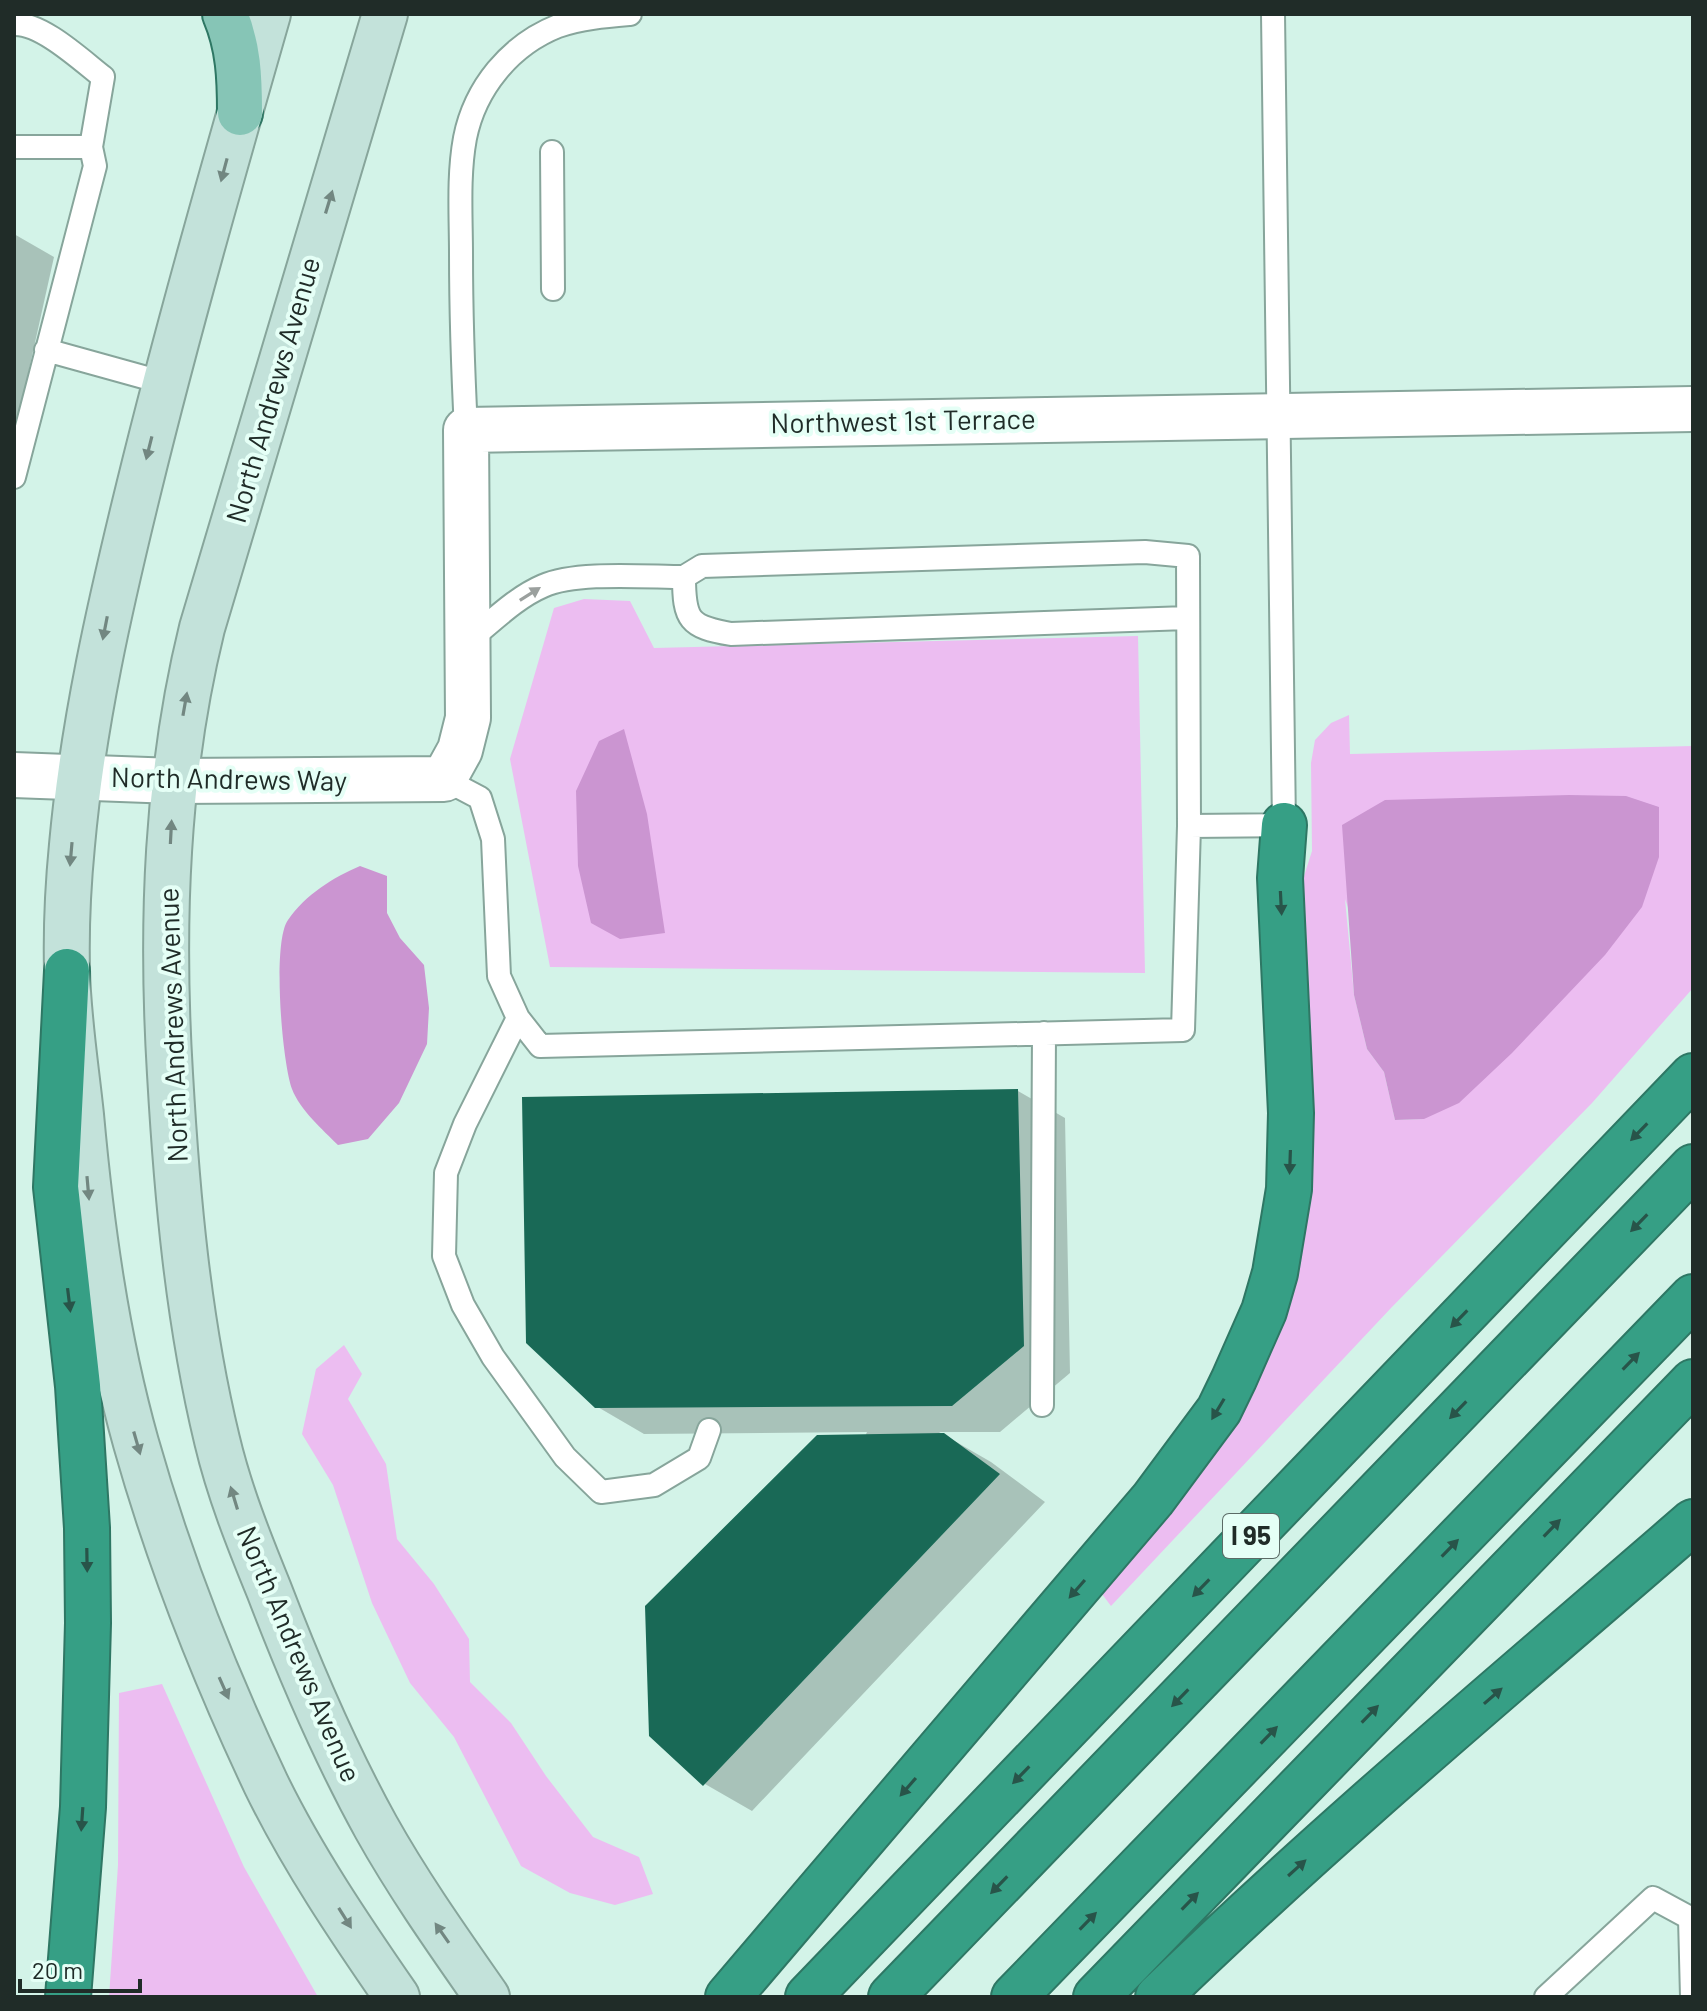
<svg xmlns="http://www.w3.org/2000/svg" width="1707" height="2011" font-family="Barlow,sans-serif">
<rect width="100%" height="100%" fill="#d3f3e8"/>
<path fill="#ecbdf1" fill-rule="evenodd" d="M584,599l46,2 24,47 484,-12 7,337 -595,-6 -40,-208 44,-151z
M1349,715l1,39 343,-8v242l-101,115 -201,205 -280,298 -9,-12 114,-144 37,-63 45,-492 14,-44 -1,-88 4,-23 16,-17zM1345,899l79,220 -29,1 -11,-48 -17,-23 -13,-54z
M344,1345l18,29 -14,25 38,65 11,75 37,45 35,55 1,43 41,41 35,53 47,61 46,20 14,37 -38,11 -45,-12 -49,-27 -67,-129 -44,-54 -38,-80 -39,-118 -31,-51 14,-65z
M162,1684l82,183 74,130h-209l9,-132 1,-172z"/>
<path fill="#cb95d1" d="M624,729l23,85 18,119 -45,6 -29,-16 -13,-57 -2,-75 23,-50z
M1569,795l57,1 33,11v50l-17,50 -37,48 -93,98 -53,50 -35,16 -29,1 -11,-48 -17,-23 -13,-54 -12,-170 43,-25z
M360,866l27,10v37l13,25 24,27 5,43 -2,36 -28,59 -31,36 -30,6c-15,-15 -38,-35 -46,-56 -10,-27 -20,-147 -4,-169 17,-25 46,-43 72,-54z"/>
<path fill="#0003" d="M14,234l40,23 -40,180z
M1018,1091l47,27 5,255 -70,59h-61l52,30 54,40 -293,309 -47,-27 162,-352 -223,2 -48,-28z"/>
<path fill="#196956" d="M1018,1089l6,257 -72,60 -357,2 -69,-65 -4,-246z
M944,1433l56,41 -297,312 -54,-50 -4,-130 172,-171z"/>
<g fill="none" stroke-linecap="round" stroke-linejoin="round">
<defs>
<path id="lane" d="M14,24c28,-1 67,36 89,53l-12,70
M14,147h77l4,19 -81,311
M552,152l1,137
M46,350l119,33
M466,430c-3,-59 -5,-117 -5,-176 0,-38 -3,-78 4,-116 10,-50 45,-93 93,-112 23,-8 48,-10 72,-12
M468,641c24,-19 47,-43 75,-55 33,-15 103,-9 141,-9
M444,779l36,19 13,41 6,137 19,42 22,28 643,-16 6,-204 -1,-270 -43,-4 -443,14 -18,11c0,43 5,50 47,57l456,-16
M1189,826l95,-1c-3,-270 -8,-541 -11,-811
M518,1018l-53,106 -19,49 -2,83 19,49 30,52 72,100 36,35 53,-7 45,-27 10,-28
M1042,1405l2,-372
M1546,1997l107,-99 37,20 2,79"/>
<path id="street" d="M14,775l160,6 270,-2 16,-29 8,-32 -2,-288 1227,-21"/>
<path id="secondary" d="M268,14c-45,157 -90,314 -129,473 -29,118 -56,236 -67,358 -4,41 -6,83 -5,125 1,48 9,97 14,145 10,110 25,221 55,328 33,117 78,231 130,341 36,74 84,145 131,213
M385,14l-183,614c-36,146 -41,297 -32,446 7,122 18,246 47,366 12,51 32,101 52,150 31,81 65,161 107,237 33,59 72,114 111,170"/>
<path id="primary" d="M225,14c14,33 15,64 15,99"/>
<path id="highway" d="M67,971l-11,216 22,199 9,142 1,95 -5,184 -15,190
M728,1997l425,-498 66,-89 15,-31 30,-68 11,-38 14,-84 2,-76 -11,-235 4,-53
M808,1997l885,-921
M891,1997l802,-830
M1014,1997l679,-700
M1096,1997l597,-615
M1158,1997c171,-166 355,-319 535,-475"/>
</defs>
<use href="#lane" stroke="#87a59b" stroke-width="26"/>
<use href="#street" stroke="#87a59b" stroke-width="48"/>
<use href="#secondary" stroke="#87a59b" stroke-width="48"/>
<use href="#primary" stroke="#2e7764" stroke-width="48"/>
<use href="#highway" stroke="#2e7764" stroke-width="48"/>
<use href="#lane" stroke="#fff" stroke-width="22"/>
<use href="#street" stroke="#fff" stroke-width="44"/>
<use href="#secondary" stroke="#c3e2da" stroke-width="44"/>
<use href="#primary" stroke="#86c5b6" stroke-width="44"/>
<use href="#highway" stroke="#369f85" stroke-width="44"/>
</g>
<defs><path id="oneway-solid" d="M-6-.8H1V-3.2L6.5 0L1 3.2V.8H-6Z" transform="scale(2)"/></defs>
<g fill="#728781">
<use href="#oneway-solid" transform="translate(224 170) rotate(105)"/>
<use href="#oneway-solid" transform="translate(329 202) rotate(-73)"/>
<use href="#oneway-solid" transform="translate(149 448) rotate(104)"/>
<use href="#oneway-solid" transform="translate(105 628) rotate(101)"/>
<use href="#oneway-solid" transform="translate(185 704) rotate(-80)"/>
<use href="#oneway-solid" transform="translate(171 832) rotate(-87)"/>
<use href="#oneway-solid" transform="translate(71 854) rotate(95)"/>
<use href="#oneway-solid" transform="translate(88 1188) rotate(85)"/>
<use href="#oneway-solid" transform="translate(137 1443) rotate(74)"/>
<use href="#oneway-solid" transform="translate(234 1498) rotate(-107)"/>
<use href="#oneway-solid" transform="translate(224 1688) rotate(66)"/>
<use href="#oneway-solid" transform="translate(345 1918) rotate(58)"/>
<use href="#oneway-solid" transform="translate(442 1933) rotate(-125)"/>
</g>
<use fill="#9ba09e" href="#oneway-solid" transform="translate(530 594) rotate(-32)"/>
<g fill="#285449">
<use href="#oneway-solid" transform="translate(1281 903) rotate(87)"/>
<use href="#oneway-solid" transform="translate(1639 1132) rotate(134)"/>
<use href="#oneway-solid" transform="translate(1290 1162) rotate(92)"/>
<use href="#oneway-solid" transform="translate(1639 1223) rotate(134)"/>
<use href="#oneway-solid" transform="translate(69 1300) rotate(83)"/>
<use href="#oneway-solid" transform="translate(1459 1319) rotate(134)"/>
<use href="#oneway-solid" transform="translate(1631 1361) rotate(-46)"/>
<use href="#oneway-solid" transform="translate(1218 1409) rotate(121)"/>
<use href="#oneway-solid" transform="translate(1458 1410) rotate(134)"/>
<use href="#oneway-solid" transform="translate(1552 1528) rotate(-46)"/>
<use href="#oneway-solid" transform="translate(1450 1548) rotate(-46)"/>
<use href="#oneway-solid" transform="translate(87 1560) rotate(89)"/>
<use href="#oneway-solid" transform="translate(1201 1588) rotate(134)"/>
<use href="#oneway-solid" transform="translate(1077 1589) rotate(131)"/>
<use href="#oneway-solid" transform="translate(1493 1696) rotate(-41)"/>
<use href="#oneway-solid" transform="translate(1180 1698) rotate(134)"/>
<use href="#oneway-solid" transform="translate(1370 1714) rotate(-46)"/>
<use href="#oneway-solid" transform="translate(1269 1735) rotate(-46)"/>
<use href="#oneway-solid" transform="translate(1021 1775) rotate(134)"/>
<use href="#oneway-solid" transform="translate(908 1787) rotate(131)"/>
<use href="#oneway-solid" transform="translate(82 1819) rotate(94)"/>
<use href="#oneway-solid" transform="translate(1297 1868) rotate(-42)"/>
<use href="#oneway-solid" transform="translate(999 1885) rotate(134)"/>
<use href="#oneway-solid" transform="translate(1190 1901) rotate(-46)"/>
<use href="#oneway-solid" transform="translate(1088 1921) rotate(-46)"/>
</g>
<g text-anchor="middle" stroke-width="8" stroke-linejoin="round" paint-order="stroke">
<rect fill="#e5fff6" stroke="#5b6b66" stroke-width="2" x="1223" y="1514" width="56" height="44" rx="6"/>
<g font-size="26" font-weight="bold" fill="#202c28">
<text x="1251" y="1545">I 95</text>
</g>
<g font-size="28" fill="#202c28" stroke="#e5fff6">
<text transform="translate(273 390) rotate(-74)" y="10">North Andrews Avenue</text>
<text transform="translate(903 421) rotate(-1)" y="10">Northwest 1st Terrace</text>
<text transform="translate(229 779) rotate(1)" y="10">North Andrews Way</text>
<text transform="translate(173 1025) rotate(-92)" y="10">North Andrews Avenue</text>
<text transform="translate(299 1654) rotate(67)" y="10">North Andrews Avenue</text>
</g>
</g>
<rect width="1707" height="2011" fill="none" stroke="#202c28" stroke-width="32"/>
<path d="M20 1979v12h120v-12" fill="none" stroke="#202c28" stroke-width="4"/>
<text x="32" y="1979" font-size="24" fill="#202c28" stroke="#e5fff6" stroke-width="6" paint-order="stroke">20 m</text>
</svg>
